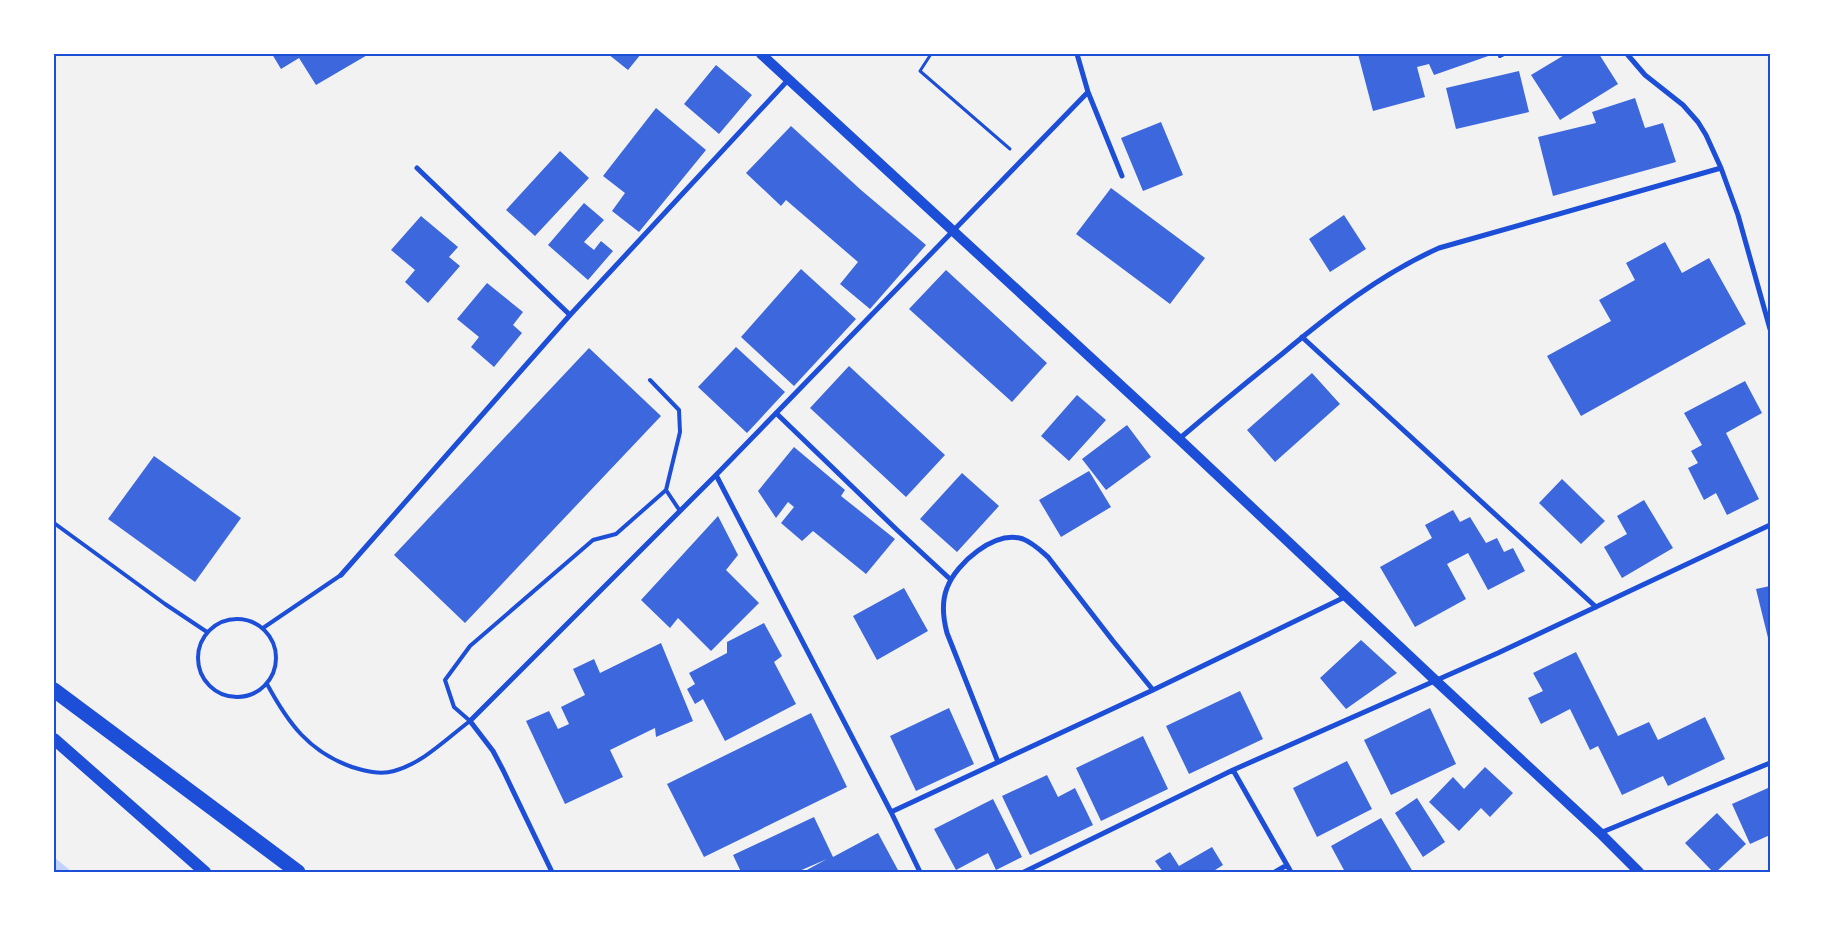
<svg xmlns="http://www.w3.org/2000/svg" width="1824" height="926" font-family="'DM Sans',sans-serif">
<rect width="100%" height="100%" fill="#f2f2f2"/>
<path fill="#bfd3fe" d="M54,857l18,15h-18z"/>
<path fill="#3d67dc" d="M272,54h97l-53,31 -17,-27 -18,11z
M608,54h33l-13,16z
M1358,54h136l-60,21 -5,-11 -12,3 8,30 -52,14z
M1566,54h33l19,30 -58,36 -29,-45z
M716,65l36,30 -33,39 -35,-30z
M1519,71l10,41 -73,17 -10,-41z
M1635,98l10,30 18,-5 13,39 -123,34 -15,-59 58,-14 -4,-11z
M656,108l50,42 -67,82 -27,-21 13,-18 -22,-17z
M1161,122l22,53 -40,16 -22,-53z
M791,126l70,64 65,55 -56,64 -30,-25 18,-22 -72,-62 -5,6 -35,-33z
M560,151l29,27 -54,58 -29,-26z
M1111,188l94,70 -35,46 -94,-70z
M584,203l20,17 -20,22 10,8 7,-9 12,10 -25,29 -40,-35z
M1344,215l22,34 -36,23 -21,-33z
M421,216l37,31 -9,10 11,9 -32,37 -23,-21 10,-12 -24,-20z
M1665,242l17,31 27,-15 37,66 -165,92 -34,-60 64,-35 -12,-21 36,-20 -9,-17z
M801,269l55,50 -62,67 -53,-49z
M946,270l101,93 -35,39 -103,-93z
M487,283l36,29 -10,13 9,8 -28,34 -23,-20 8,-10 -22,-18z
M736,347l49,45 -38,41 -49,-46z
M589,348l72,68 -196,207 -71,-68z
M849,366l96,89 -39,42 -96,-89z
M1312,373l28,31 -65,58 -28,-32z
M1745,381l17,32 -36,20 33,66 -32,16 -11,-22 -12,7 -16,-32 10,-5 -7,-12 11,-6 -18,-32z
M1077,395l29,25 -37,41 -28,-25z
M1127,425l24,32 -45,33 -24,-31z
M794,447l51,43 -4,6 54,43 -29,35 -53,-43 -11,10 -21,-18 13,-16 -6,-5 -12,16 -18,-27z
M154,456l87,62 -46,64 -87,-63z
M1089,471l22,36 -50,30 -22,-37z
M962,473l37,33 -42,46 -37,-33z
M1562,479l43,42 -24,23 -42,-41z
M1644,500l29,48 -51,30 -18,-31 23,-13 -10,-18z
M1453,510l7,12 10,-5 16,26 11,-5 7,14 9,-4 12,23 -37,19 -20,-37 -21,11 19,35 -51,28 -35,-60 52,-29 -7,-13z
M718,516l20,39 -12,15 33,33 -48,48 -33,-33 -8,10 -29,-28z
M1770,586v60l-14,-57z
M904,588l24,43 -51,29 -24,-44z
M764,623l18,33 -8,6 22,42 -71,37 -22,-42 -8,5 -8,-15 8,-5 -6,-11 38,-20v-11z
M1361,640l36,33 -51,36 -26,-31z
M661,643l32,78 -37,16 -1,-9 -45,22 13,27 -58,27 -39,-83 23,-10 9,18 11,-5 -8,-17 24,-12 -12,-26 21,-10 6,14z
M1576,652l42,84 31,-14 9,18 47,-23 20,42 -57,27 -5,-10 -41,19 -24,-49 -8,4 -20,-41 -29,15 -13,-26 15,-7 -10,-18z
M1240,691l23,48 -74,35 -23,-48z
M949,708l25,56 -58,27 -26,-55z
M1430,708l26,56 -65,31 -27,-55z
M811,713l36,74 -143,70 -37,-73z
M1143,736l25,53 -67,32 -25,-53z
M1347,761l25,48 -55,28 -24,-49z
M1485,767l28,26 -23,24 -9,-9 -22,23 -30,-29 24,-25 11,12z
M1047,775l11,22 17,-9 18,37 -63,30 -28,-59z
M1768,788l2,6v41l-20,9 -18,-40z
M1417,798l28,44 -22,15 -28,-44z
M993,799l29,58 -26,13 -8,-17 -32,17 -22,-41z
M1717,813l29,31 -30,28h-3l-28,-29z
M814,817l19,40 45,-24 21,39h-96l24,-13 -30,13h-56l-8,-17z
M1381,818l32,54h-68l-14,-26z
M1212,847l11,18 -11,7h-49l-8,-11 15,-9 9,14z"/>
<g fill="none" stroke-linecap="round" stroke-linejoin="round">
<path stroke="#1d4ed8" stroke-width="3" d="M931,54l-11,17 90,78"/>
<path stroke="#1d4ed8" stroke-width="4" d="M1500,56l4,-2
M650,380l29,30 1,22 -14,58 14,21
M54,523l111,81 42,28
M198 658a39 39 0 1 1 78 0a39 39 0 1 1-78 0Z
M263,628l78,-53
M267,684c21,39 42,68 85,83 13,4 28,8 42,4 29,-8 52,-32 76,-50l-16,-14 -9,-27 25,-34 123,-106 23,-6 50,-44"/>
<path stroke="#1d4ed8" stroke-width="5" d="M1077,54l11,38 34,84
M1627,54l18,21 38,30 15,17 8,13 15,33 17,47 32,114
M417,168l153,147
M1302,337l294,270
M776,413l120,116 54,50
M1179,439c34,-29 68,-57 103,-85 49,-41 99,-80 157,-106l282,-80
M716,475l175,337 29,60
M341,575l229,-260 219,-236
M998,762l-51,-129c-4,-15 -6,-30 0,-45 9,-25 48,-58 76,-49 10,4 17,11 25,18l65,84 40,49
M1233,770l58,102
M891,812l262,-122 192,-93
M1600,833l170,-70
M552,872l-49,-102 -10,-19 -23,-30 246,-246 372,-383
M1024,872l209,-102 265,-117 272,-128
M1275,872l12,-7"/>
<path stroke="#1d4ed8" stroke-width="10" d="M761,54l418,385 256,241 165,153 39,39"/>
<path stroke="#1d4ed8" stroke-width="12" d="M54,739l151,133"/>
<path stroke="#1d4ed8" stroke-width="15" d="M54,690l244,182"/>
</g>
<rect width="1824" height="926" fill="none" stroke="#ffffff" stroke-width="110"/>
<rect x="55" y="55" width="1714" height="816" fill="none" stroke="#1d4ed8" stroke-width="2"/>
</svg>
